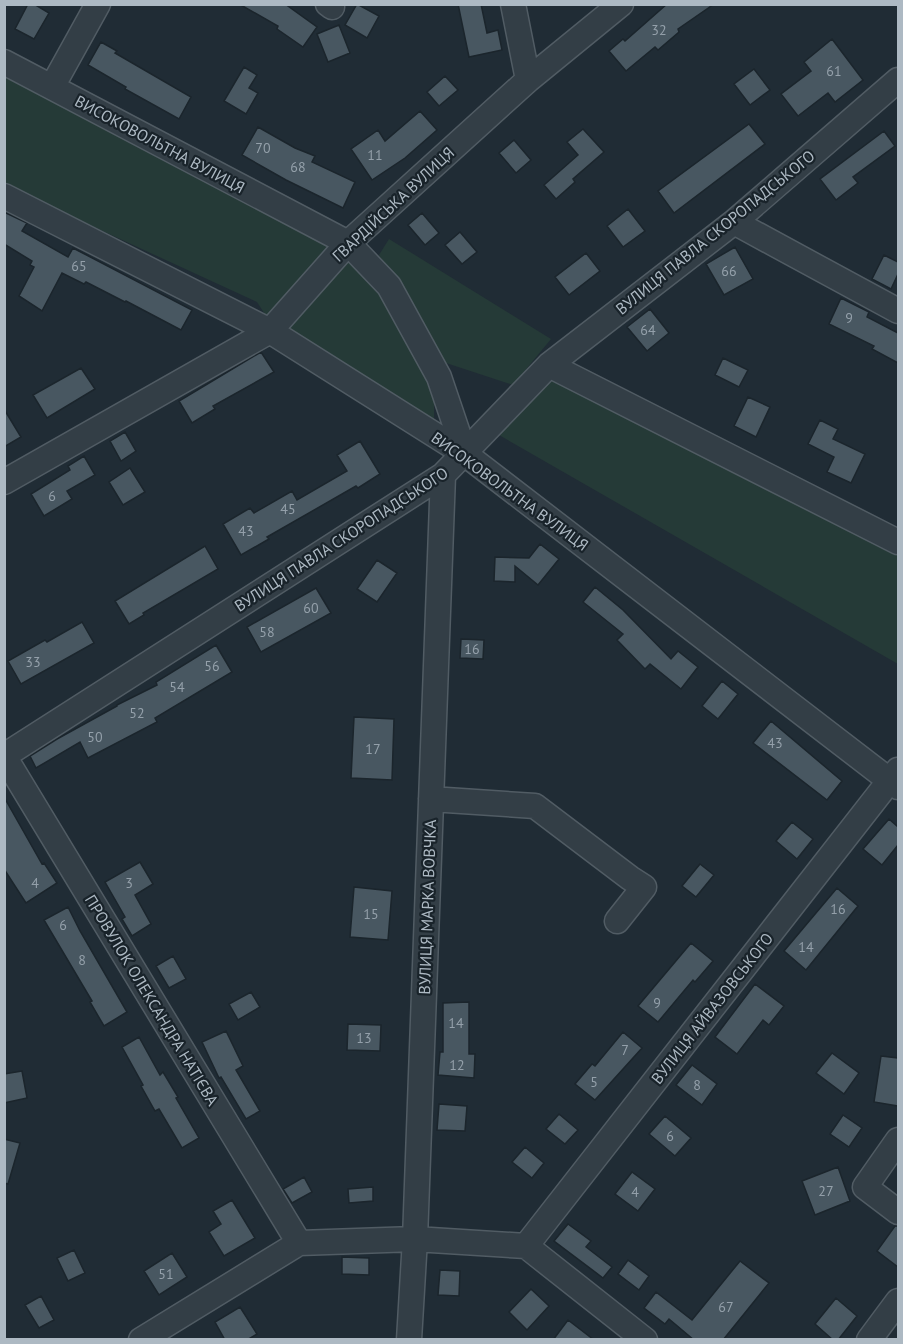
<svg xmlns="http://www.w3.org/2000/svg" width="903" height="1344" font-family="'PT Sans',sans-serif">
<rect width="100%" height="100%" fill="#202c35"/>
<path fill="#253a37" d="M5,69l343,180 35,41 51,96v35l-166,-102 -11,-17 -252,-116z
M389,239l162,100 -38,46 -70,-23 -64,-107z
M564,379l334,171v114l-399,-229 47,-52z"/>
<path fill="#485761" stroke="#1b252c" stroke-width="1.5" d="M28,4h6l15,9 -15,26 -19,-10z
M239,4h46l32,23 -14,20 -26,-18 1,-3z
M357,4l22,12 -12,22 -22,-13z
M458,4h23l6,29 11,-3 4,20 -33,7z
M667,4h47l-36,25 1,3 -21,18 -3,-3 -29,24 -17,-20 14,-12 2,2z
M339,25l11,28 -22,9 -11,-28z
M832,39l31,41 -28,22 -7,-9 -30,23 -17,-22 30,-23 -7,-9z
M101,42l16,9 -2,2 76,44 -12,22 -54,-30 1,-2 -38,-22z
M244,67l13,8 -8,13 9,5 -12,21 -22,-13z
M754,69l16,21 -20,15 -16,-21z
M445,76l13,14 -19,16 -12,-14z
M420,111l17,19 -32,28 -33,22 -21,-31 27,-19 7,11z
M749,124l16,20 -91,69 -16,-22z
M258,127l37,21 20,8 -3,6 43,20 -12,26 -57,-28 -44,-25z
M583,129l21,23 -31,27 2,3 -19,17 -12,-14 34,-30 -11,-13z
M884,131l11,15 -42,31 5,6 -22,17 -16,-21z
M514,140l17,20 -15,13 -17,-20z
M628,209l17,22 -22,16 -16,-21z
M4,212l23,11 -5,8 46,26 5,-9 119,62 -11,20 -55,-29 -1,1 -39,-20 -2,2 -22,-11 -20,38 -23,-15 15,-29 -4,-2 2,-4 -28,-17z
M422,213l17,20 -14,12 -17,-20z
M460,232l17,20 -15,12 -17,-19z
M735,247l18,32 -29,16 -18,-31z
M586,253l14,18 -31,24 -14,-18z
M884,255l14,7v12l-7,15 -19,-10z
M841,298l28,14 -2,5 31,16v30l-26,-14 2,-3 -45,-22z
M650,309l19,24 -22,18 -20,-24z
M261,352l13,20 -61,34 2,3 -23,14 -13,-22z
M723,358l25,12 -9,17 -24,-12z
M81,368l14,21 -48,29 -14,-23z
M748,397l22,10 -14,30 -22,-11z
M4,409l17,28 -17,10z
M820,420l18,9 -5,10 32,15 -14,29 -24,-11 7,-15 -26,-13z
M125,432l11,19 -15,10 -11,-20z
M360,441l20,33 -22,14 -2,-2 -89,51 2,2 -28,16 -18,-31 27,-16 4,5 38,-22 5,9 50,-29 -10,-16z
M84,456l11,19 -28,16 5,8 -28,17 -13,-22 39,-24 -2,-4z
M130,468l15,24 -22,13 -14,-23z
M540,544l19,15 -21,26 -23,-19v16l-21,-1 1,-24 34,1z
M205,546l13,23 -75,44 1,2 -15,9 -14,-23z
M377,560l20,13 -20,29 -20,-13z
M595,587l28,23 48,49 7,-8 20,16 -17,22 -31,-25 -5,5 -28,-29 6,-6 -40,-32z
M316,588l15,25 -70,39 -14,-25z
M82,622l12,21 -73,41 -13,-23 37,-21 2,2z
M461,639l23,1 -1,19 -23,-1z
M216,645l16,27 -77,46 2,4 -69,36 -8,-16 -44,26 -6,-12 27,-17 60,-33v-1l40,-20 -1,-3z
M722,681l16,13 -20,25 -16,-13z
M354,717l40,2 -2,61 -41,-2z
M771,721l71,60 -15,19 -74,-57z
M4,797l38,67 2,-1 13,20 -31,20 -22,-34z
M889,819l9,8v18l-16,20 -19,-16z
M792,822l21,17 -16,20 -21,-18z
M140,862l13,22 -18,11 16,29 -19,12 -10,-17 3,-2 -20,-35z
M700,864l14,11 -18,22 -14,-11z
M354,887l38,4 -4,49 -38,-3z
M837,888l21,18 -52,64 -22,-19z
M68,907l12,24 47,81 -23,14 -14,-24 2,-1 -48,-81z
M691,943l22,18 -18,21 -2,-2 -35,42 -20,-16z
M173,956l13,23 -17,9 -13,-22z
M755,984l29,22 -15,19 -6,-5 -26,34 -22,-17z
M251,992l9,15 -22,13 -9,-16z
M469,1002v52h6l-1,24 -36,-3 2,-23h3v-49z
M348,1024l33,1 -1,26 -33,-1z
M226,1031l17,35 -7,4 24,41 -14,8 -25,-42 -2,1 -17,-36z
M623,1032l19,16 -47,52 -20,-16 17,-20 3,2z
M139,1037l21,38 3,-3 15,25 -2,1 23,40 -17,10 -23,-39 -4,2 -14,-25 2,-1 -21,-38z
M832,1053l27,20 -15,21 -28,-21z
M881,1056l17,2v48l-24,-4z
M692,1065l25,19 -15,21 -26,-20z
M22,1071l5,27 -23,5v-29z
M439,1104l28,2 -2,25 -28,-1z
M559,1114l19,16 -13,14 -19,-15z
M843,1115l19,13 -13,19 -19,-13z
M665,1116l26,22 -16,18 -26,-22z
M4,1139l16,4 -12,41 -4,-1z
M525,1147l19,16 -12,15 -20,-16z
M838,1167l12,34 -35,14 -13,-34z
M632,1172l23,17 -17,22 -23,-17z
M304,1177l8,15 -20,11 -9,-14z
M373,1187v14l-24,2 -1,-14z
M232,1200l23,38 -31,18 -15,-24 12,-8 -8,-13z
M568,1224l23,17 -5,6 26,20 -9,11 -49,-37z
M895,1226h3v41l-21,-16z
M74,1250l11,23 -17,8 -11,-23z
M172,1253l15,24 -28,18 -15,-24z
M342,1257l27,1v17l-27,-1z
M628,1260l21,16 -10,14 -21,-16z
M740,1261l29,22 -46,57h-29l-25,-21 -4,5 -21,-16 12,-16 36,28z
M440,1270l20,1 -1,25 -21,-1z
M531,1289l18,17 -22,24 -18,-18z
M41,1296l13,24 -15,8 -14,-23z
M836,1298l21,18 -19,24h-5l-18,-16z
M240,1307l17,27 -10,6h-22l-10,-18z
M568,1320l26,20h-41z"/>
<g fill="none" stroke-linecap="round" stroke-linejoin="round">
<defs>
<path id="minor" d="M328,4l4,3
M513,4l15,76
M4,62l344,181 41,43 50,91 26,77
M52,87l46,-83
M4,196l266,135 195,123 433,333
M734,222l164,89
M549,365l349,177
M4,482l266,-151 78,-88 180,-163 93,-76
M4,756l439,-281 106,-110 185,-143 164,-142
M4,756l295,487
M431,799l104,7 95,72 14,9 -27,34
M898,1140l-33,47 33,25
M526,1246l372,-476
M141,1340l158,-97 116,-4 111,7 119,94
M409,1340l6,-101 28,-764
M869,1340l29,-39"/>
</defs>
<use href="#minor" stroke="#515c64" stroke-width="27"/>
<use href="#minor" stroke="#333e46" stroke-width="24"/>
</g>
<g text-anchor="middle" stroke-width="4.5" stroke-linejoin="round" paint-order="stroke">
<g font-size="14" fill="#94a0aa">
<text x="659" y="35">32</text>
<text x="834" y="76">61</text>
<text x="263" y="153">70</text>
<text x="375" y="160">11</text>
<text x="298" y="172">68</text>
<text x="79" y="271">65</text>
<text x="729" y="276">66</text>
<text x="849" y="323">9</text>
<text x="648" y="335">64</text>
<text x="52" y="501">6</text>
<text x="288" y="514">45</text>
<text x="246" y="536">43</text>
<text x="311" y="613">60</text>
<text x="267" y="637">58</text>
<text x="472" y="654">16</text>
<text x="33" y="667">33</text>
<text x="212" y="671">56</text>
<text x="177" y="692">54</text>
<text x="137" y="718">52</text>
<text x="95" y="742">50</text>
<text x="775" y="748">43</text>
<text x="373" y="754">17</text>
<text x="35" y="888">4</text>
<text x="129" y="888">3</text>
<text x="838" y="914">16</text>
<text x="371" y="919">15</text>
<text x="63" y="930">6</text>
<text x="806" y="952">14</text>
<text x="82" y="965">8</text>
<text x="657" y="1008">9</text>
<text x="456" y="1028">14</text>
<text x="364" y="1043">13</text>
<text x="625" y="1055">7</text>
<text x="457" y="1070">12</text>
<text x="594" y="1087">5</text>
<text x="697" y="1090">8</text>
<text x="670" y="1141">6</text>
<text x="826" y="1196">27</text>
<text x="635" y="1197">4</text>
<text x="166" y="1279">51</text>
<text x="726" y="1312">67</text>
</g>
<g font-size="16" fill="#adb9c3" stroke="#19232a">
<text transform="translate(160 144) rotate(28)" y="6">ВИСОКОВОЛЬТНА ВУЛИЦЯ</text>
<text transform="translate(393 204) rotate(-43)" y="6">ГВАРДІЙСЬКА ВУЛИЦЯ</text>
<text transform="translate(715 232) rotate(-39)" y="6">ВУЛИЦЯ ПАВЛА СКОРОПАДСЬКОГО</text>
<text transform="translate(510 491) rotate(36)" y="6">ВИСОКОВОЛЬТНА ВУЛИЦЯ</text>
<text transform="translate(341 539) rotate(-33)" y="6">ВУЛИЦЯ ПАВЛА СКОРОПАДСЬКОГО</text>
<text transform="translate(427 907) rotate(-88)" y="6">ВУЛИЦЯ МАРКА ВОВЧКА</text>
<text transform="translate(152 1000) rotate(59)" y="6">ПРОВУЛОК ОЛЕКСАНДРА НАТІЄВА</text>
<text transform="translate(712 1008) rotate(-52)" y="6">ВУЛИЦЯ АЙВАЗОВСЬКОГО</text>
</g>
</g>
<rect width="903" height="1344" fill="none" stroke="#adb9c3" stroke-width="12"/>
</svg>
